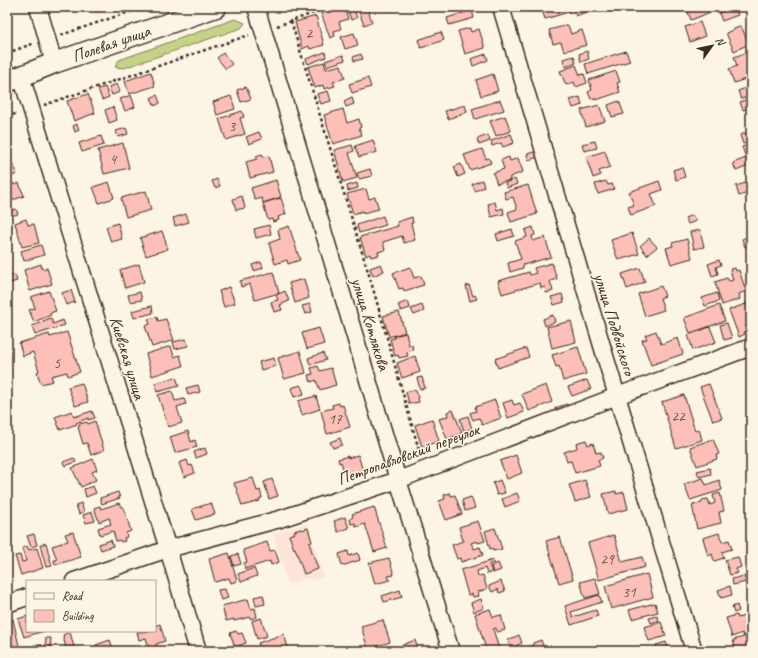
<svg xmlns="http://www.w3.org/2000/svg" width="758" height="658" font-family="Caveat,sans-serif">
<rect width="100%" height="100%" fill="#fcf5e5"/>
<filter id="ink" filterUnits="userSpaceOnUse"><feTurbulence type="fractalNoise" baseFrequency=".025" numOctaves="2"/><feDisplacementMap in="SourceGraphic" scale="8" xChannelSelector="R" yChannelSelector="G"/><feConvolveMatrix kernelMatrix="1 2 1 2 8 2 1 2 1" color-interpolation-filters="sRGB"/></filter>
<g filter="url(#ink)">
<path fill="#fce5d8" d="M90,7h32l-28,9z
M307,523l17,53 -10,4 -8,-1 -18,5 -15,-50z"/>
<path fill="#c4d387" stroke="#807e52" d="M235,19l10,4 -4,5 -117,40 -9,-1 4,-7z"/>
<path fill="#fcc0b9" stroke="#3b2a1e" d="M338,7h6l4,12 -9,3 2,7 -7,2 1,5 -5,2 -9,-25z
M347,7h6l4,11 -6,2z
M357,7h20l-9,3 4,12 -8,3z
M541,7h26l2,5 -24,7z
M572,7h18l1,3 -15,6z
M686,7h23l2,5 -20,8z
M734,7h1l3,8 -16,6 -3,-8z
M472,10l2,8 -25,7 -2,-7z
M316,16l8,29 -14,4 -1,-3 -7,3 -7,-27z
M700,22l5,14 -15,6 -5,-15z
M568,25l3,9 11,-4 5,15 -23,6 -3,-9 -8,2 -4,-14z
M741,26l8,18 -15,7 -8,-18z
M470,28l1,4 8,-3 6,19 -20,6 -7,-23z
M441,32l3,8 -23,8 -3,-8z
M354,33l4,12 -13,4 -4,-12z
M587,51l2,8 -8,3 -2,-8z
M626,51l4,10 -42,13 -3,-10z
M751,51v26l-17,6 -5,-14 8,-3 -3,-9z
M325,52l1,5 -18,7 -2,-5z
M223,53l9,11 -6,5 -9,-11z
M361,54l2,5 -9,2 -1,-4z
M486,54l2,6 -15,6 -2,-7z
M343,55l2,5 -18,6 -2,-5z
M574,56l2,7 -11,4 -2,-8z
M324,62l2,7 15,-4 4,13 -12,4 2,4 -11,3 -1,-4 -8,3 -7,-21z
M576,65l4,10 4,-1 3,9 -11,4 -2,-5 -8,3 -6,-14z
M616,71l4,11 -3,1 3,9 -24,8 -1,-2 -4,1 -3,-7 4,-2 -3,-10z
M151,72l4,14 -26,8 -4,-13z
M493,74l5,17 -17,5 -5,-16z
M368,78l3,9 -19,6 -3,-9z
M117,84l3,8 -8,3 -3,-8z
M751,86v10l-10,3 -3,-8z
M105,87l4,10 -7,3 -4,-11z
M246,87l5,12 -10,3 -4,-12z
M328,91l3,10 -10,3 -4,-10z
M88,94l7,19 -21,8 -7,-20z
M131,95l4,12 -10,4 -5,-12z
M157,95l3,8 -5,3 -4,-8z
M231,96l4,13 -18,6 -4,-13z
M352,97l2,7 -8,3 -2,-6z
M580,97l2,8 -9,3 -3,-8z
M751,98v9l-8,3 -3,-8z
M500,100l4,10 -29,9 -3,-10z
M619,101l5,13 -12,3 -4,-12z
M465,105l2,7 -19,7 -3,-8z
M599,105l6,16 -19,6 -5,-17z
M113,107l4,13 -8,3 -4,-13z
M343,109l4,14 12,-4 2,8 -2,1 3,7 -29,9 -9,-29z
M242,111l2,6 -4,1 5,16 -19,6 -7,-21z
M505,116l6,15 -15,5 -6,-15z
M77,124l2,6 -4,2 -2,-6z
M126,128l2,6 -10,3 -2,-6z
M751,131v10l-8,3 -3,-9z
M259,132l3,7 -13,5 -3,-7z
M511,134l3,9 -11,4 -2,-4 -9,3 -1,-5z
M488,135l2,6 -11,4 -2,-6z
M101,136l3,9 -22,7 -3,-9z
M373,140l4,12 -18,5 -4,-11z
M595,141l2,7 -13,3 -2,-7z
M123,143l6,25 -25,6 -6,-24z
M751,144v9l-6,2 -3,-8z
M352,145l2,6 -5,2 8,25 -14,4 -9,-32z
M482,149l4,10 3,-1 2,5 -21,7 -6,-15z
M537,151l2,6 -11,3 -1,-6z
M605,151l5,16 -11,4 2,4 -8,3 -7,-21z
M262,154l1,3 6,-1 4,16 -23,6 -4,-16 11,-3 -1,-3z
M751,156v9l-15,6 -3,-8z
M509,157l1,4 8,-3 5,14 -13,5v3l-13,4 -4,-11 11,-4 -3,-9z
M461,164l4,10 -7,3 -4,-10z
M14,165l3,9 -10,4v-10z
M682,167l3,10 -9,3 -3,-10z
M370,169l2,7 -13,3 -2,-6z
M217,179l3,7 -5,2 -3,-7z
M515,179l2,5 -10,4 -2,-5z
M276,180l5,17 -18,6 -1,-5 -7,2 -4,-12z
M482,180l2,7 -9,4 -3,-7z
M12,181l2,4 5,-2 5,13 -17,6v-19z
M606,181l2,4 4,-1 2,5 -16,5 -3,-10z
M659,181l3,9 -11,4 5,12 -25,9 -3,-8 6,-2 -5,-13z
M109,182l5,16 -15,5 -6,-16z
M749,182l2,10 -12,4 -3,-10z
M357,183l1,5 -10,3 -1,-5z
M528,185l9,29 -26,8 -3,-10 9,-3 -4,-12 -7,2 -2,-7z
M366,189l3,10 6,-2 4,12 -16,4v-2l-10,3 -6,-20z
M146,191l5,19 -25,7 -5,-19z
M242,196l3,12 -9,2 -3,-11z
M281,198l5,16 -8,3 1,3 -6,2 -1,-3 -4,1 -5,-17z
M495,202l2,8 6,-2 1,6 -13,3 -3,-13z
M16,209l2,5 -11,3v-6z
M186,214l3,8 -14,4 -2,-8z
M692,215l4,6 -8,3 -3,-6z
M383,216l3,9 -27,8 -2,-8z
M412,217l1,6h-2l4,17 -11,3 -2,-7 -19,6 2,8 -7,2 1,3 -8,2 -1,-3 -4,2 -6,-19 38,-11 -1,-4z
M26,219l2,6 6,-1 5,19 -17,4 -7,-24z
M118,223l4,16 -11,3 -5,-15z
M269,225l2,9 -15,4 -2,-9z
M289,226l11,34 -12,4 -1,-4 -12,4 -6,-21 11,-4 -2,-9z
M533,227l2,8 -3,1 1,5 12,-4 6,20 -28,8v3l-13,4 -2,-9 13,-4 -6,-18 12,-4 -2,-7z
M512,229l2,7 -16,5 -2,-7z
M700,230l4,17 -10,2 -4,-17z
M162,231l6,18 -22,7 -6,-18z
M632,233l7,21 -21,6 -7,-20z
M751,235v10l-6,2 -3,-8z
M649,238l8,9 -10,8 -7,-9z
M687,239l5,19 -21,6 -5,-16 7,-2 -1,-3z
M41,245l3,10 -20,6 -3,-10z
M7,259l4,11 -4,1z
M719,260l2,5 -5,2 2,7 -6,2 -4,-12z
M261,262l2,6 -9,3 -2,-6z
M552,263l5,16 -7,2 3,10 -7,2 -1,-6 -4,1 -1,-5 -38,11 -4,-13 31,-9 1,3 6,-2 -2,-5z
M41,264l1,5 5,-1 5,16 -22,7 -6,-21z
M139,264l5,18 -19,6 -5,-18z
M381,264l3,7 -11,5 -3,-8z
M410,267l4,11 7,-2 3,9 -20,6 -1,-3 -4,1 -6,-16z
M640,268l5,14 -18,7 -5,-15z
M735,268l1,3 3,-1 7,21 -7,3 1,5 -18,6 -7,-23 12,-4 2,3 4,-1 -3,-11z
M273,272l6,21 -24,7 -5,-16 -9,3 -1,-6z
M15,275l2,6 -10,3v-7z
M304,279l5,19 -14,5 -6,-20z
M469,285l4,11 2,-1 2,4 -7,2 -4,-15z
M661,286l4,10 -5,2 4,12 -19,6 -7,-22z
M229,287l6,16 -11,4 -5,-16z
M71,290l4,12 -9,3 -4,-12z
M49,291l7,20 -6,2 1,2 -17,7 -5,-12 6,-2 -4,-11z
M285,291l4,10 -9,4 2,5 -8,2 -3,-10 7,-2 -2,-5z
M140,292l2,8 -12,2 -2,-7z
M717,293l2,8 -14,5 -3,-8z
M562,294l2,8 -10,3 -3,-8z
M408,301l2,7 -9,3 -3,-6z
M751,302v27l-7,3 1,2 -6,3 -10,-27z
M310,304l2,8 -7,2 -3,-8z
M422,305l2,6 -10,4 -3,-6z
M719,305l6,16 -35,12 -6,-15z
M152,306l1,7 -19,5 -2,-7z
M399,312l6,20 -16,5 -6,-21z
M553,315l2,7 -10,4 -2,-7z
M157,317l1,4 8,-2 8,21 -22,7 -7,-21 5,-2 -2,-5z
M51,318l2,6 10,-4 2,5 -30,10 -3,-9 11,-4v-1z
M571,321l5,21 -24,6 -5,-21z
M727,323l5,15 -8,2 -4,-15z
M710,327l6,15 -23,8 -5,-15z
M319,328l5,16 -17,5 -5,-16z
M656,331l5,13 17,-6 5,16 -32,11 -9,-25 5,-1 -2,-4z
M67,332l13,40 -12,4 -1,-4 -16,4 2,5 -12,3 -4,-12 2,-1 -6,-19 -10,4 -4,-13 30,-9 1,3z
M406,333l3,12h3l1,5 -6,2 1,4 -9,2 -1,-3 -3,1 -5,-17 5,-1 -1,-2z
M186,339l2,7 -13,3 -2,-7z
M7,345l4,10 -4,2z
M171,346l3,11 6,-2 3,11 -31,10 -6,-22z
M578,347l8,27 -23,7 -4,-15 -3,1 -4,-12z
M526,348l3,9 -31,11 -3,-9z
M300,351l6,22 -22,6 -6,-21z
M323,353l3,7 -16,5 -2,-7z
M415,356l5,16 -18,6 -5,-15z
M274,358l2,8 -15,4 -2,-8z
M318,366l2,5 11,-3 5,17 -16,5 -4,-10 -5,2 -3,-7 5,-1 -2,-6z
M176,377l3,9 -22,6 -2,-9z
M422,377l3,11 -5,1 -3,-11z
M587,380l4,9 -19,7 -4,-9z
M82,383l6,19 -13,4 -7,-19z
M709,384l13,34 -9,3 -13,-34z
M198,385l2,7 -12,3 -2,-7z
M301,385l3,9 -10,3 -3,-9z
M546,385l6,17 -23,9 -7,-17z
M416,390l3,12 -10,2 -3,-12z
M172,391l3,10 9,-2 2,5 -9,3 5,16 -14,4 -10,-32z
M684,395l11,36 4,-2 3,11 -26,8 -14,-46z
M316,396l4,13 -18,6 -4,-14z
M495,400l6,18 -19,7 -3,-7 -6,2 -3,-7 6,-2 -1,-4z
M512,400l2,5 6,-2 4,9 -16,6 -5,-15z
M339,403l1,3 3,-1 7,22 -23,7 -6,-23 12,-3 -1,-3z
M567,404l2,5 -12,5 -2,-6z
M453,410l9,23 -15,6 -8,-20 9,-3 -1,-4z
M72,411l2,6 18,-6 3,7 -7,2v-2l-12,5 1,1 -17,6 -5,-13z
M468,416l4,13 -8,2 -4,-12z
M432,419l7,22 -17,6 -7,-22z
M95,421l9,29 -13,5 -4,-12 -4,1 -5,-17 2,-1 -1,-2 8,-2 1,2z
M188,431l3,11 4,-2 2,7 -22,6 -5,-16z
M340,438l2,7 -9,3 -3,-6z
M713,439l6,15 -3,1 1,4 -20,7 -7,-19z
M586,440l2,5 5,-2 3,10 5,-1 2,6 -5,2 2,6 -25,7 -4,-12 -4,1 -3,-10 13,-4 -1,-5z
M205,448l2,6 -11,4 -2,-6z
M358,455l5,16 -18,5 -4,-14 -2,1 -1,-4 10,-3v2z
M516,455l6,18 -15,6 -7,-18z
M74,458l2,4 -11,4 -2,-4z
M93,459l4,11 -5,2 4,8 -15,7 -9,-19z
M187,460l2,6 3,-1 3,8 -11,4 -5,-14z
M710,468l1,6 -12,3 -2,-6z
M253,478l4,13 3,-1 2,8 -3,1 1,2 -18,5 -6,-19h-1l-1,-4z
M703,478l3,7 13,-5 3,10 -32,10 -6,-16z
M272,479l6,17 -9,3 -5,-17z
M500,480l5,13 -8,2 -4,-12z
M585,480l6,17 -16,5 -6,-17z
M93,486l3,7 -10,4 -2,-8z
M616,491v3l8,-2 4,17 -20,5 -5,-20z
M118,492l2,6 -18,6 -2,-6z
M450,493l1,3 4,-1 7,19 -16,6 -7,-19 6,-2 -1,-4z
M517,493l3,8 -15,6 -3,-8z
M720,493l4,18 -5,1 2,11 -24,6 -5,-24 10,-2v-3l6,-1 2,6 5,-2 -2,-8z
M471,497l4,11 -10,3 -3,-11z
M81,503l3,9 -5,2 -3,-9z
M119,503l2,4h2l8,24 -5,2 1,4 -3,1 1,3 -4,1 -1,-2 -4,1 -3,-10 -13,4 -2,-7 13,-4 -2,-6 -10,4 -5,-14 6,-2 1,3z
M211,503l4,11 -19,6 -4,-11z
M374,507l13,41 -13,4 -9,-28 -9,3 -1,-4 -4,1 -1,-5 3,-2 -1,-3z
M92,512l3,9 -9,2 -3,-8z
M345,517l4,11 -11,4 -4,-11z
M478,521l7,20 -7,2 -1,-2 -6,2 3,6 6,-2 3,8 -22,7 -1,-4 -3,1 -5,-14 11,-4 -4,-14z
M308,528l4,14 -3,1 9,26 -14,5 -9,-26 -1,1 -5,-14 6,-2 -1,-2 7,-2 1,1z
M495,528l7,21 -9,2 -1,-3 -2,1 -5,-18z
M73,532l8,25 -26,8 -1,-5h3l-5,-14 16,-5 -3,-7z
M719,533l3,9 7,-2 3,9 -10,3 2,6 -10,3 -2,-7 -4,2 -5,-18z
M34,534l3,11 -6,2 -4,-11z
M614,535l8,27 20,-5 3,10 -46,13 -11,-37z
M560,537l13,42 -14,4 -13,-42z
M111,540l2,6 -12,4 -2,-6z
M267,542l3,9 5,-1 4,12 -8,3 -1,-4 -25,8 -1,-6 3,-1 -4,-12z
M46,543l6,23 -6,1 -6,-22z
M27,546l2,4 8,-2 6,20 -22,7 -6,-19 5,-1 2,7 4,-1 -4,-13z
M348,551l1,5 9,-3 2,7 -18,6 -3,-12z
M229,553l8,28 -6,2 -2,-5 -14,4 -6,-23z
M238,554l3,10 -7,2 -3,-10z
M738,557l3,10 -5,2 2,4 -8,2 -5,-15z
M389,558l5,17 -6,1 2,4 -15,4 -6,-21z
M493,560l1,3 -5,1 3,8 -5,2 -2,-6 -8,3 1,5 5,-1 4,14 -9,3 1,4 -6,1 -1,-3 -4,1 -7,-25z
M498,563l3,7 -8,3 -2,-7z
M254,568l3,8 -16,6 -3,-8z
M647,574l6,23 -42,12 -6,-23z
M744,576l2,6 -13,3 -1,-6z
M595,578l5,16 -15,4 -5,-16z
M501,581l4,10 -6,2 -1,-4 -6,3 -3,-6z
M730,586l2,9 -11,3 -3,-8z
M225,589l3,9 -7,2 -3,-10z
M400,590l2,7 -18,5 -2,-6z
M263,595l2,9 -9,2 -2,-9z
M599,595l3,7 -31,10 2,5 23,-7 2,6 -27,9 -6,-19z
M248,599l3,10 4,-1 2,9 -6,2 -1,-2 -16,4v-2l-8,2 -4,-15z
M481,599l3,9 -10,4 -3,-9z
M655,603l3,9 -26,7 -3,-9z
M737,605l2,6 -5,2 -2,-6z
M490,609l3,8 8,-2 4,15 -8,2 -1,-4 -3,1 6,20 -7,2h-4v-2h-2l-11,-35z
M750,614l1,4v9l-4,1 2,6 -6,2 -1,-3 -10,4 -6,-19 11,-3 1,3z
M27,616v15h17l-20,6 -6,-18z
M657,616l2,5 -8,2 -2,-5z
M261,618l6,18 -10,3 -5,-18z
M13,619l7,32h-6l-2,-6 -5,1v-26z
M383,620l7,22 -22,7 -7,-23z
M661,622l5,14 -17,5 -5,-14z
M160,624l5,17 -9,3 2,5 -8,2 -4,-13 -7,2 -2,-8 18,-1v-5z
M236,631l2,3 4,-1 4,10 -11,4 -5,-14z
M70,632l4,15 -8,2 -3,-14z
M284,634l5,17h-28l-3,-8z
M519,635l3,8 -11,5 -3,-8z
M751,635v16h-15l-3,-11z
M46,638h5l-1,13h-17l1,-6h8v4h3z
M110,640l4,11h-16l-2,-6z
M415,640l3,10 -2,1h-14l-2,-5z
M541,640l4,11h-33v-2l11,-3 1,4 3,-1 -1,-1 7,-3v-2z
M666,642l3,9h-11l-2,-6z"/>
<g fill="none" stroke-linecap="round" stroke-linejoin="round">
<defs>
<path id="minor" d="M38,7l16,56
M256,7l142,473 53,171
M501,7l116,389 77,255
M21,76l147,473 30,102
M74,581l94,-32 112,-30 118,-39 219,-84 134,-49
M7,604l20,-7"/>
<path id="tertiary" d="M7,82l47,-19 162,-56"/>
</defs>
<use href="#minor" stroke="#3b2a1e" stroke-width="19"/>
<use href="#tertiary" stroke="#3b2a1e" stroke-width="23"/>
<path stroke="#3b2a1e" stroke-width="2.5" stroke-dasharray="3 3" stroke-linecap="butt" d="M291,21l79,257 51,179
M277,26l53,-19
M61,35l83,-28
M7,53l28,-10
M44,105l205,-70
M7,117l11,-4"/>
<use href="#minor" stroke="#fcf5e5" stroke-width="16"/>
<use href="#tertiary" stroke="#fcf5e5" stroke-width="20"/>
</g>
</g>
<g text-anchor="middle" stroke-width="3" stroke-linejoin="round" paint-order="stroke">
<g font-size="15" fill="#6b5045">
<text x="309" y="38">2</text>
<text x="232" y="131">3</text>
<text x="113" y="164">4</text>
<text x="57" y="368">5</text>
<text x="678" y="421">22</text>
<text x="335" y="424">17</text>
<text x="607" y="564">29</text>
<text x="629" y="597">31</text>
</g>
<g font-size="17" fill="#3b2a1e" stroke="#fcf5e5">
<text transform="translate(111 43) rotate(-19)" y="6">Полевая улица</text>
<text transform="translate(371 324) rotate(73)" y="6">улица Котлякова</text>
<text transform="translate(615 324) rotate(73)" y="6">улица Подвойского</text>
<text transform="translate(128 358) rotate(73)" y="6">Киевская улица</text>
<text transform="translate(408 454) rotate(-20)" y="6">Петропавловский переулок</text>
</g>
</g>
<rect width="758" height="658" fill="none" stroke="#fcf5e5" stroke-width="24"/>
<rect x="12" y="12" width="734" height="634" fill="none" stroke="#3b2a1e" stroke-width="1.5" filter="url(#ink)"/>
<rect x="26" y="580" width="130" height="52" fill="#fcf5e5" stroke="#afa495"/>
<rect x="34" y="593" width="20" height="6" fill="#fcf5e5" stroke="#afa495"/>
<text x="62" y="600" font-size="12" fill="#3b2a1e">Road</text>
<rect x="34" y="610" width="20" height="12" fill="#fcc0b9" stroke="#afa495"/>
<text x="62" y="620" font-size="12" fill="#3b2a1e">Building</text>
<g transform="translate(712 46) rotate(57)" stroke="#fcf5e5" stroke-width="3" paint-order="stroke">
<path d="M0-3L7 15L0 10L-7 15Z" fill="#3b2a1e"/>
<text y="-6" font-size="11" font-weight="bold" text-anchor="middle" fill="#3b2a1e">N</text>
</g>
</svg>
